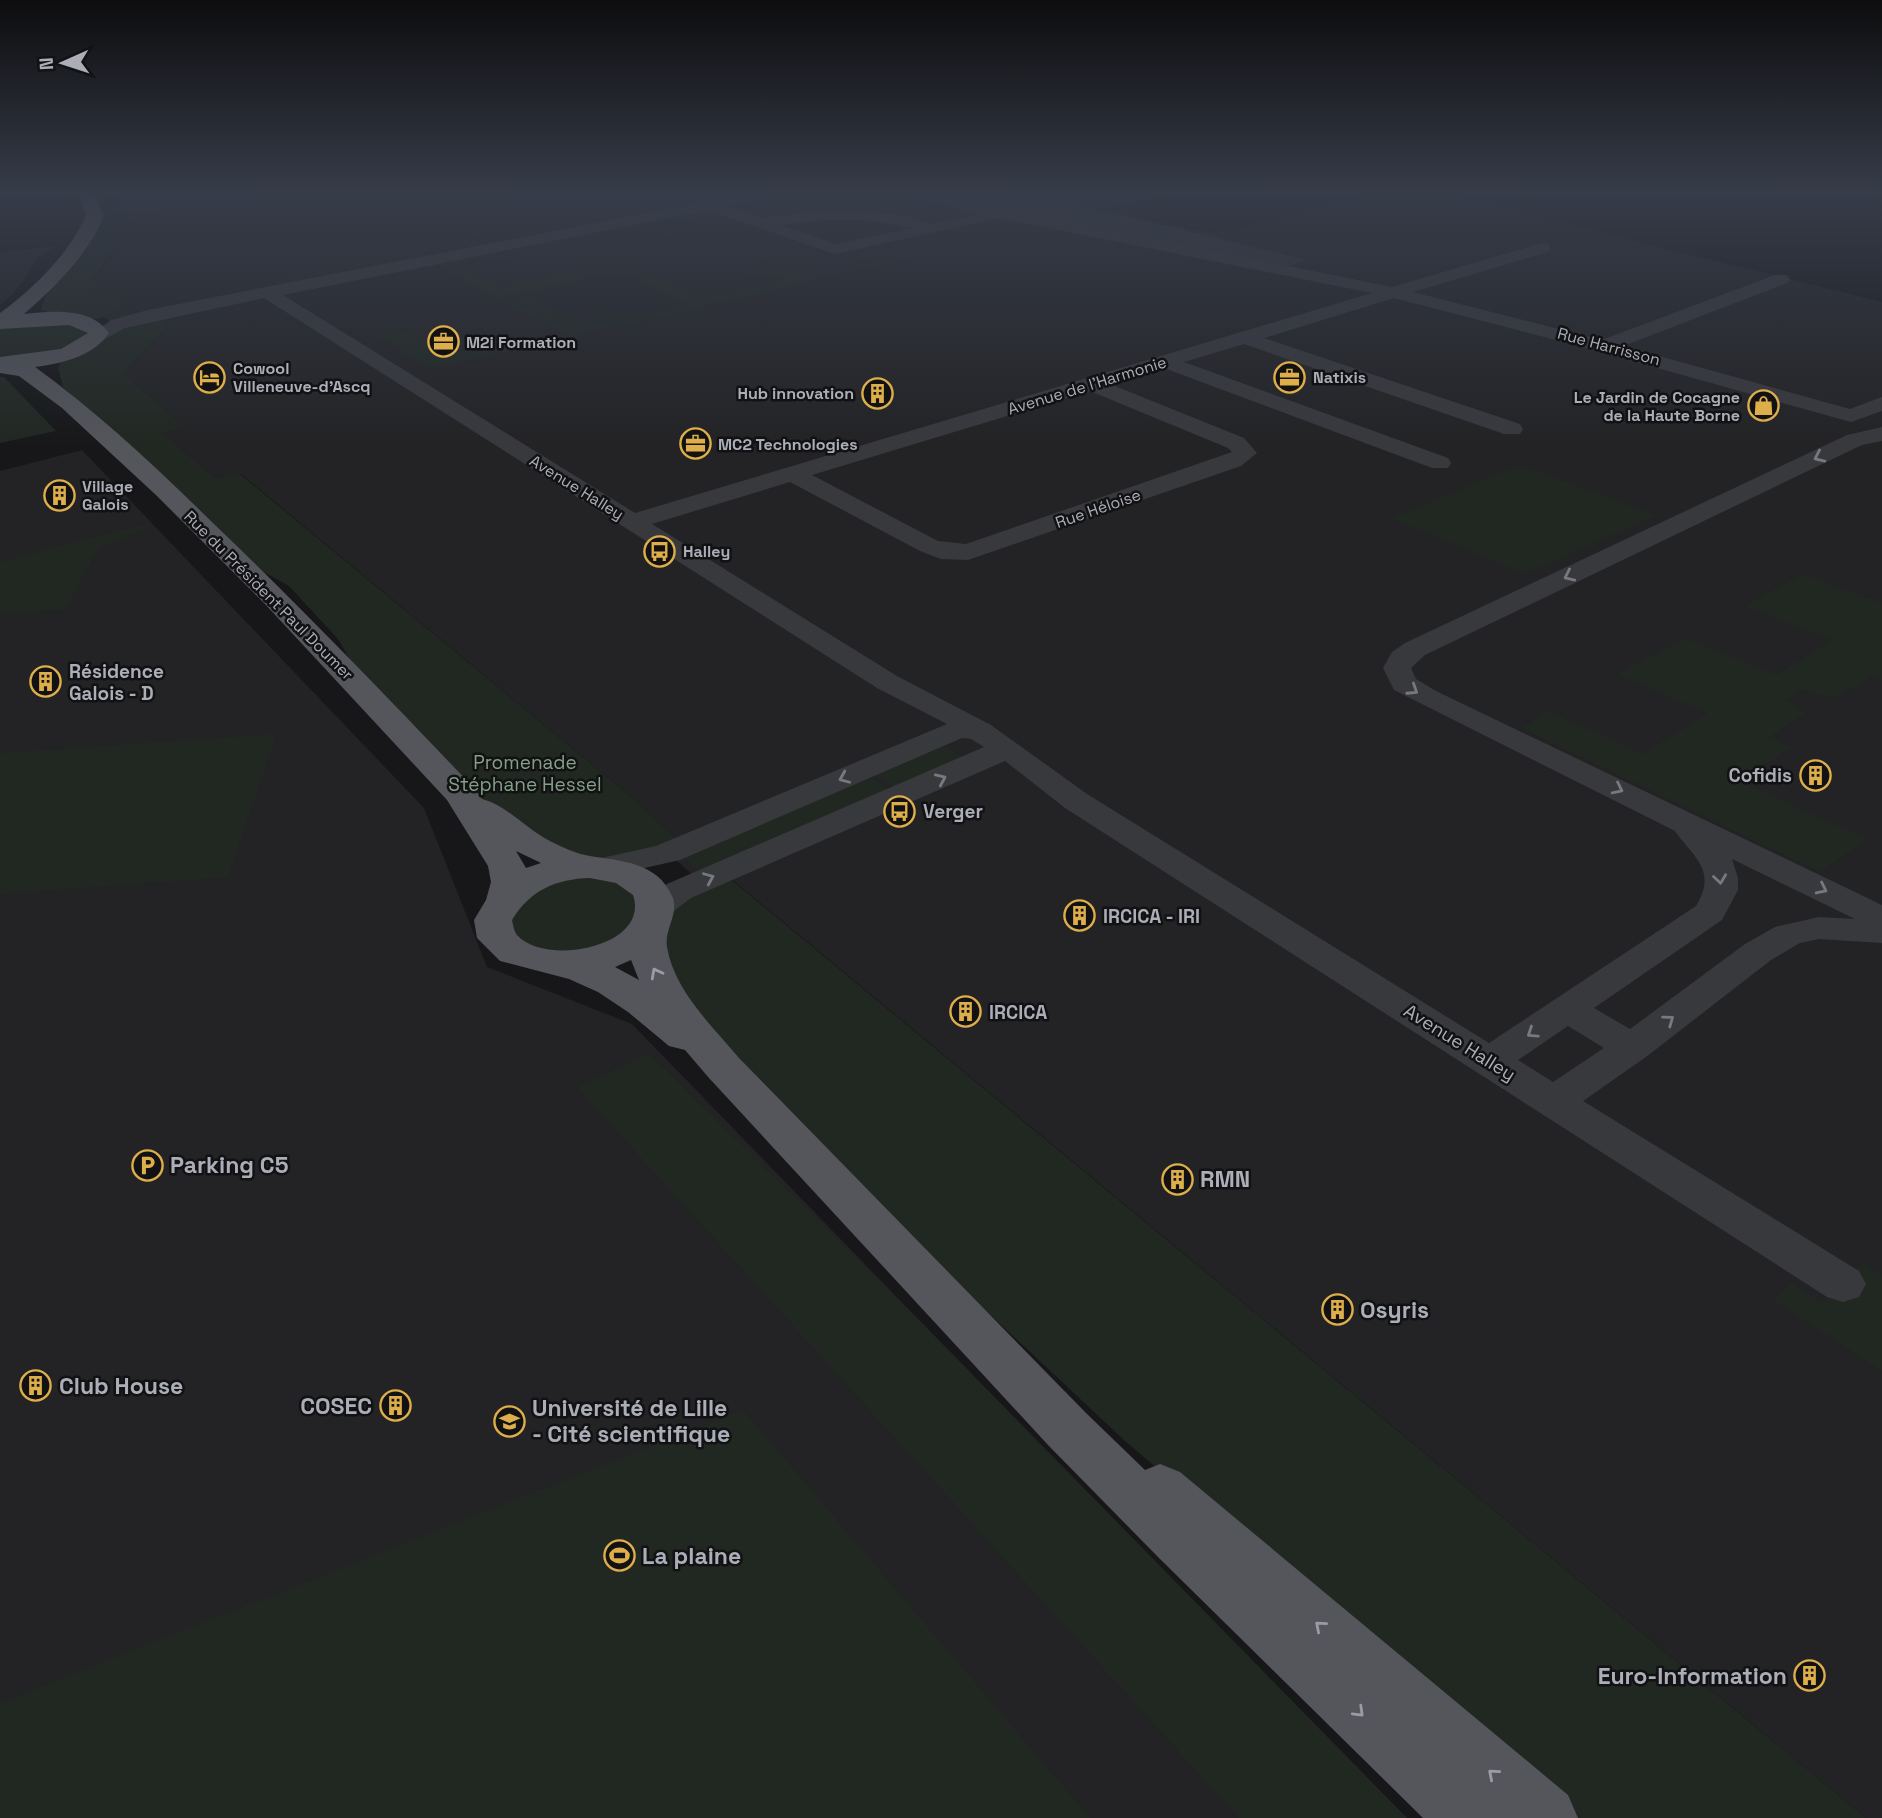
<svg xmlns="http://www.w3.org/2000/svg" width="1882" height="1818" font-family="'Space Grotesk',sans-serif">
<rect width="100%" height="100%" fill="#171719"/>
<path fill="#232325" d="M208,193h958l-52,15 36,13 61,12 24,-3 147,-37h59l441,109v1516h-16l-1137,-941 -28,5 -38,-33 15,-7 -43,-42 -394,-326 -24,6 -56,-47 22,-6 -60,-54 45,-46h-49l-15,-10 7,-2 -20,-22 6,-11 -4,-2 42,-59 21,-4 13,-6 -16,-10z
M56,246l-19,12 -13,22 -14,17 -10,8v-53z
M82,450l342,358 63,159 145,57 770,794h-1402v-1347z"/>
<path fill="#212822" d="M124,193h84l-54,8 15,10 -13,6 -22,4 -41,58 5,3 -7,11 33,7c-12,28 -61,21 -83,9l6,-18 58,-82 21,-4z
M713,208l38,15 -18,3 -7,-3 5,-2 -18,-9 -31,6 16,4 -10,3 51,20 35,-5 -28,-12 12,-2 8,3 -4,2 39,11 -13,-1 -33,8 34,13 25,-5 11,6 -18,4 16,7 49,-12 -16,-5 -39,-1 13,-5 36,-4 6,2 -5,3 15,6 22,-5 -18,-8 13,-3 6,2 -6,2 17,6 20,-5 -26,-7 6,-2 -4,-2 24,-2 -7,2 32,10 -531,123 -52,-33 29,-6 40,24 45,-10 10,5 64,-15 -59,-31 28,-7 2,6 42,21 42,-9 10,5 60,-14 -63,-29 -8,2 -13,-3 -110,23 -58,-31 -9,2 -4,-3 116,-24 15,7 -61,12 -9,-3 -28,6 42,21 108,-25 40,11 -7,3c15,5 27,4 41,10l-7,3 27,11 82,-17c-20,-11 -26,-2 -40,-7l23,-5 -5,-4 5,-2 -63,-27c-13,-1 -29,8 -41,2l20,-5 -16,-6 -55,11 16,7 -18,4 -34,-14z
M531,226l14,6 -109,22 -13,-7z
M411,249l13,7 -146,29 -17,-8z
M162,315l6,12 -45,46 61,54 -22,6 54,46 24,-5 395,326 44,42 -66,18 -58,-8 -60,-39 -144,-151 -13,-23 -49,-53 -29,-16 -197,-183 -5,-19c10,-24 80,-46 104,-53z
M58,321l32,12 -17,14 -73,15v-36z
M0,377h4l52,54 -56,12z
M1520,465l136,50 -131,59 -134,-56z
M141,525l8,2 -50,20 -35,63 -64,3v-51z
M1803,574l79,29v77l-10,-4 -36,22 -35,-8 -16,9 19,12 -1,4 -34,22 23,10 -53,34 128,58 -47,33 -299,-144 28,-17 93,43 66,-40 -91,-40 68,-36 91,37 57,-35 -89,-34z
M277,734l-49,143 -228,17v-141z
M936,746h8l25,15 -69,31 -29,-20z
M866,774l28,20 -189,81 -28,-22z
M583,876l33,5 20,15 -2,28c-10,8 -24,21 -36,24 -32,9 -87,8 -87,-34l26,-26z
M728,877l1138,941h-293l-207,-170 -242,-208 -255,-239 -187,-202 -26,-57 18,-40z
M649,1054l273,269 485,495h-168l-662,-731z
M1863,1263l19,12v96l-109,-71 18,-17 32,20z
M743,1410l347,408h-1090v-115z"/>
<path fill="#30373d" d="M925,193h105l277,67 -20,7 -285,-55z"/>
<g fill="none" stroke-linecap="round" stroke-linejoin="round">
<path fill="#38393d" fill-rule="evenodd" d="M749,193h30l-3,3 -49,10 35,12 62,-7h41l41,5 26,8 48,-10 -74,-18 -3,-3h26l463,94 150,-44 6,1 2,4 -2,4 -135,40 189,48 173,-65h12l3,4 -3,4 -164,63 227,63 32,-12v14l-31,11 -276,-77 -181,-47 -130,40 256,86 3,5 -3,5h-16l-260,-90 -60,18 264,96 3,5 -3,5h-16l-268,-100 -54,16 134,54 13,15 -16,13 -273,94 -27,-1 -21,-8 -130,-69 -138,42 245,152 94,49 96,69 402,249 207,-137c22,-36 -3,-49 -21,-75l-281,-141 -11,-22 9,-16 13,-9 442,-208 35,-8v14l-20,4 -437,210 -14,13 5,11 20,12 446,214v38l-63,-4 -19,4 -29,17 -125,97 -63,44 276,170 7,13 -7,13 -16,5 -16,-5 -762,-489 -60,-47 -314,137 -16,12 -9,13 -12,3 -12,-3 -6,-8 14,-19 17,-12 317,-137 -13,-8 -9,-1 -282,122 -80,18 -12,-3 -5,-7 5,-7 68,-15 291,-122 -70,-36 -613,-390 -139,30 -29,16 -10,-6 25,-18 37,-10zM708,210l127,44 164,-36 373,75 -737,220 -352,-218zM824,220h41l48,8 -77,16 -55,-19zM1090,391l138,57 4,4 -266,92 -28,-3 -126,-66zM1732,859l123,60 -36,-2 -44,10 -30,17 -115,85 -36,-21 128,-88 16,-30v-12zM1568,1026l36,22 -51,34 -35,-22z"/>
<path fill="#55565c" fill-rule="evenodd" d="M78,193h16l10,22c-14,38 -50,73 -80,99 29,-3 67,-7 85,19 -17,24 -46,30 -74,34 65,47 123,102 180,158 89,85 173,173 258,262l9,12c26,7 44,30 68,42 11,6 27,13 40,15 31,5 67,6 82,40 8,17 -8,33 -5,51 7,43 45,79 72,111l347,355 59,57 15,-6 20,8 388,323 10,23h-155l-264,-260 -111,-113 -339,-367 -24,-28 -16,-4 -41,-34 -30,-20 -29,-13 -69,-18 -23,-23 -3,-18 12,-20 5,-18 -3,-16 -41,-66 -182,-196 -108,-108 -95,-88 -43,-32 -19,-3v-16l61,-8 27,-16 -19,-8 -69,4v-16c32,-23 71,-61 86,-98zM516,851l25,12 -15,5zM590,878l26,5 17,12c18,52 -88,72 -116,40 -3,-4 -4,-10 -5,-15 18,-30 44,-41 78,-42zM631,960l8,20 -24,-13z"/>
</g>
<defs><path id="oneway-chevron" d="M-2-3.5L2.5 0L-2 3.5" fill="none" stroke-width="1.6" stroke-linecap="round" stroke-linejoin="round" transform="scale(1.75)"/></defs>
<g stroke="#777980">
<use href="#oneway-chevron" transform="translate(1819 457) rotate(155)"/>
<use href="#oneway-chevron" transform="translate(1569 576) rotate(155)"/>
<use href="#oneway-chevron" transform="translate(1413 690) rotate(33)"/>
<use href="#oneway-chevron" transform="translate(844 778) rotate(157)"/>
<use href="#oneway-chevron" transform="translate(941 779) rotate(-24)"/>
<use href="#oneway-chevron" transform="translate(1618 789) rotate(26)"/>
<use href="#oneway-chevron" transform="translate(709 878) rotate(-23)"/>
<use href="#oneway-chevron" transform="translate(1720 879) rotate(82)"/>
<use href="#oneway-chevron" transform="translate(1822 889) rotate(26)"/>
<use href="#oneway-chevron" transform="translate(1669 1020) rotate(-36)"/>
<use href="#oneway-chevron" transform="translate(1532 1033) rotate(146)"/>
</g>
<g stroke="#9a9ca5">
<use href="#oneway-chevron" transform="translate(656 973) rotate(-118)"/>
<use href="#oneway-chevron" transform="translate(1320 1626) rotate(-139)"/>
<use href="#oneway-chevron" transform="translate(1359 1712) rotate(44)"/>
<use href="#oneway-chevron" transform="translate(1493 1774) rotate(-139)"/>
</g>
<linearGradient id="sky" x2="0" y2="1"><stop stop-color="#0d0d0e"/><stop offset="0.43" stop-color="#363c49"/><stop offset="1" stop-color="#363c49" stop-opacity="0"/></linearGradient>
<rect width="1882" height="447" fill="url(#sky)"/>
<defs>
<symbol id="office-ring" viewBox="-11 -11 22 22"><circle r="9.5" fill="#121214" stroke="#ddae4a" stroke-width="1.5"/><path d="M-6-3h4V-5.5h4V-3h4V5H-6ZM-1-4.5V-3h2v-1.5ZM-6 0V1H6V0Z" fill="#ddae4a"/></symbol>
<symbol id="hotel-ring" viewBox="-11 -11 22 22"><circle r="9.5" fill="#121214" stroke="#ddae4a" stroke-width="1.5"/><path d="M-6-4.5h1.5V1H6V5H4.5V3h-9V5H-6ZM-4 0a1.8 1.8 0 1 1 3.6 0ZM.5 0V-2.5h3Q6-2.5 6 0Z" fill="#ddae4a"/></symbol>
<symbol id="building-ring" viewBox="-11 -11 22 22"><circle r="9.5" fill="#121214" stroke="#ddae4a" stroke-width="1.5"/><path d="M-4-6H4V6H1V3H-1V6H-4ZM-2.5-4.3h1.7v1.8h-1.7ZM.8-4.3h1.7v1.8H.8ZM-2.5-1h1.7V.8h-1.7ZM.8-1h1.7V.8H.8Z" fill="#ddae4a"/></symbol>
<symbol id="shop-ring" viewBox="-11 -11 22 22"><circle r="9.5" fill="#121214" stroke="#ddae4a" stroke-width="1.5"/><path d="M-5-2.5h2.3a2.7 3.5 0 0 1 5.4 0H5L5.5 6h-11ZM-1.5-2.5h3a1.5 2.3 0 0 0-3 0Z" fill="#ddae4a"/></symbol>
<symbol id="bus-ring" viewBox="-11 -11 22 22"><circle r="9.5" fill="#121214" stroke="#ddae4a" stroke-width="1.5"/><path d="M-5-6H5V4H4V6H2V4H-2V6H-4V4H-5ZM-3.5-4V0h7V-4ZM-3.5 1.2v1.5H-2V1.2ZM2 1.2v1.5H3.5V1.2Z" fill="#ddae4a"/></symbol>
<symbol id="parking-ring" viewBox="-11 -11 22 22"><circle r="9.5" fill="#121214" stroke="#ddae4a" stroke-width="1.5"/><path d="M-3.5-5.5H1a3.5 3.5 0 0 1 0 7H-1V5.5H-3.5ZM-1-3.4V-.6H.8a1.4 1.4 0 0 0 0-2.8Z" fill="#ddae4a"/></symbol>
<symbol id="university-ring" viewBox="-11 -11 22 22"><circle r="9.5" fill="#121214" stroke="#ddae4a" stroke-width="1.5"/><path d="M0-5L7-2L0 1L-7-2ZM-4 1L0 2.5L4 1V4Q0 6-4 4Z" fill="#ddae4a"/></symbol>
<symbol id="stadium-ring" viewBox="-11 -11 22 22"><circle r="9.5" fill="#121214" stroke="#ddae4a" stroke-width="1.5"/><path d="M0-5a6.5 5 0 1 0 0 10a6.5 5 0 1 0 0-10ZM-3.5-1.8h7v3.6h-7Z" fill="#ddae4a"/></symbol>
</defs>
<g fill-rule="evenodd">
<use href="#office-ring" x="426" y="324" width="35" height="35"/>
<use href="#hotel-ring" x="192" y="360" width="35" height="35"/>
<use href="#office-ring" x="1272" y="360" width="35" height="35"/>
<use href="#building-ring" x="860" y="376" width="35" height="35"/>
<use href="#shop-ring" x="1746" y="388" width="35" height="35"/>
<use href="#office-ring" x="678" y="426" width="35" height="35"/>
<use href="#building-ring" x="42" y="478" width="35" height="35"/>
<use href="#bus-ring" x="642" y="534" width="35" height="35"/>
<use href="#building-ring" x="28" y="664" width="35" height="35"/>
<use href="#building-ring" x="1798" y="758" width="35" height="35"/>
<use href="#bus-ring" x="882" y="794" width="35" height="35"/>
<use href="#building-ring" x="1062" y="898" width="35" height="35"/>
<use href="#building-ring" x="948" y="994" width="35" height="35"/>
<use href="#parking-ring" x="130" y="1148" width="35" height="35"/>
<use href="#building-ring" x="1160" y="1162" width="35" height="35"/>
<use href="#building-ring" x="1320" y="1292" width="35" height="35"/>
<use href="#building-ring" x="18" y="1368" width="35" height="35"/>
<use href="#building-ring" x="378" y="1388" width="35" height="35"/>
<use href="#university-ring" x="492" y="1404" width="35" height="35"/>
<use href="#stadium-ring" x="602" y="1538" width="35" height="35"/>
<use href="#building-ring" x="1792" y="1658" width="35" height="35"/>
</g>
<g text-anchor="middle" stroke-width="5" stroke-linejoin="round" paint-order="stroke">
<g font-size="16" font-weight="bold" fill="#abaeb7" stroke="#121214" text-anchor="start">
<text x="466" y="348">M2i Formation</text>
<text x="233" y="374">Cowool<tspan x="233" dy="18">Villeneuve-d'Ascq</tspan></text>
<text x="1313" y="383">Natixis</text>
<text x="854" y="399" text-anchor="end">Hub innovation</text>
<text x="1740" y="403" text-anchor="end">Le Jardin de Cocagne<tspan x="1740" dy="18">de la Haute Borne</tspan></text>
<text x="718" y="450">MC2 Technologies</text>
<text x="82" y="492">Village<tspan x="82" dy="18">Galois</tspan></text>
<text x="683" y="557">Halley</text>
</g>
<g font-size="16" fill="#abaeb7" stroke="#121214">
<text transform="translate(1609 346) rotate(15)" y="6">Rue Harrisson</text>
<text transform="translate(1087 385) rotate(-17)" y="6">Avenue de l'Harmonie</text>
<text transform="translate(577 487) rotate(32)" y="6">Avenue Halley</text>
<text transform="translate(1098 508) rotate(-19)" y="6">Rue Héloise</text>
<text transform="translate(269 595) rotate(45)" y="6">Rue du Président Paul Doumer</text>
</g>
<g font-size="19" font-weight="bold" fill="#abaeb7" stroke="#121214" text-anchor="start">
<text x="69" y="678">Résidence<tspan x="69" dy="22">Galois - D</tspan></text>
<text x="1792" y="782" text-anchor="end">Cofidis</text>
<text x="923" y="818">Verger</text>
<text x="1103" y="923">IRCICA - IRI</text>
<text x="989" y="1019">IRCICA</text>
</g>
<g font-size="19" fill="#84a086" stroke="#121214">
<text x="525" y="769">Promenade<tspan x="525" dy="22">Stéphane Hessel</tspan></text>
</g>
<g font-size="19" fill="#abaeb7" stroke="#121214">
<text transform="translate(1460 1042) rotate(32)" y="7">Avenue Halley</text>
</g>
<g font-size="23" font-weight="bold" fill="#abaeb7" stroke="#121214" text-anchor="start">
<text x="170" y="1173">Parking C5</text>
<text x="1200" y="1187">RMN</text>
<text x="1360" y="1318">Osyris</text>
<text x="59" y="1394">Club House</text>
<text x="372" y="1414" text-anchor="end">COSEC</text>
<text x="532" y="1416">Université de Lille<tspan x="532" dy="26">‐ Cité scientifique</tspan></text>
<text x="642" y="1564">La plaine</text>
<text x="1787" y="1684" text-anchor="end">Euro-Information</text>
</g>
</g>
<g transform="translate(63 63) rotate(267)" stroke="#121214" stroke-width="5" paint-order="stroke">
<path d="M0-5L12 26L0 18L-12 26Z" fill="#abaeb7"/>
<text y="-10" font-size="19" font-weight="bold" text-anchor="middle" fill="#abaeb7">N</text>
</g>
</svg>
